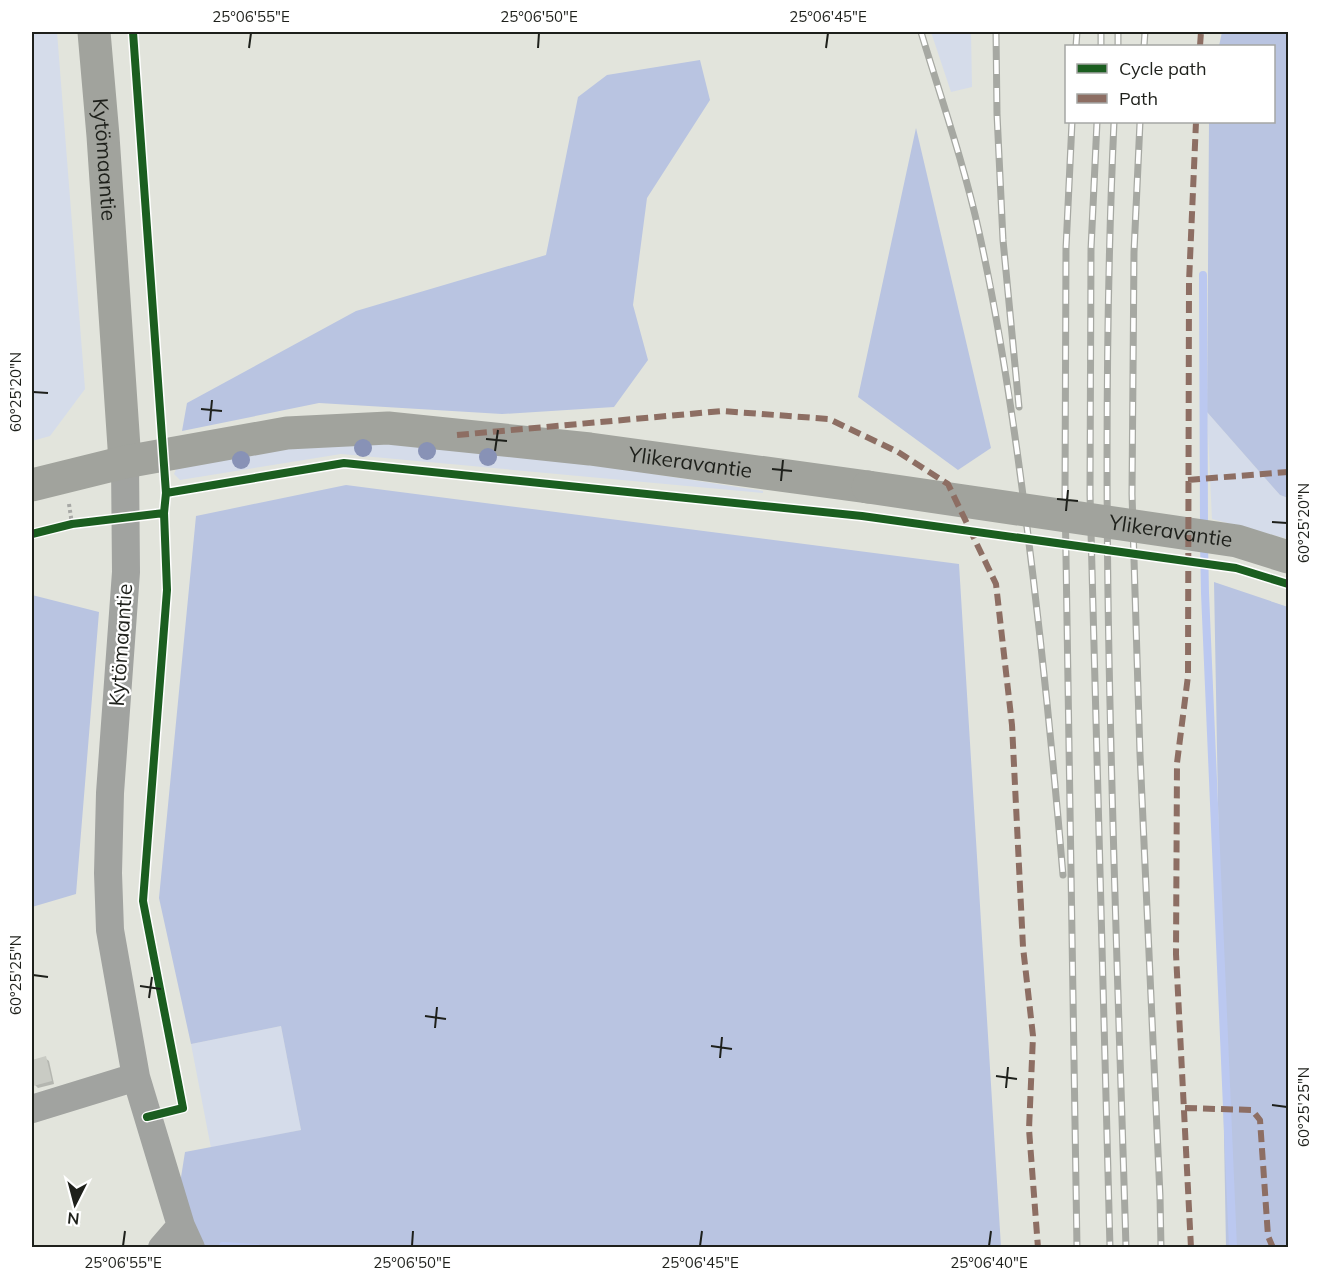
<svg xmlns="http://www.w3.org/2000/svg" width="1320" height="1279" font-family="Mulish,sans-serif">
<rect width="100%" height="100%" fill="#e2e4dc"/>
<path fill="#d5dcea" d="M32,32h25l28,357 -35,47 -18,5z
M931,32h40l1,55 -21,5z
M1207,412l73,83 8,3v41l-76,-20z
M325,438l102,1 336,52v2l-422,-39 -161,26 -6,-6 4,-9z
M281,1026l20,104 -90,18 -20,-104z"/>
<path fill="#b9c4e1" d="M1222,32h66v466l-8,-3 -73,-83 2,-290h65v-76h-55z
M700,60l10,40 -63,98 -14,107 15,55 -34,47 -112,7 -183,-11 -137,28 5,-28 169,-92 190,-56 32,-158 29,-22z
M916,128l75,320 -33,22 -100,-73z
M346,485l613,79 42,683h-831l15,-95 116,-22 -20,-104 -90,18 -32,-146 37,-382z
M1214,582l74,25v640h-62z
M32,595l67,17 -23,282 -44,13z"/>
<path fill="#0003" d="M45,1058l4,3 5,23 -16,4 -3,-3 -3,-13v-10z"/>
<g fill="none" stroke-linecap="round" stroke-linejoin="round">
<path stroke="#bbc8f0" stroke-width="8" d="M1203,275l1,253
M1204,543l1,50 28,655
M223,1246l34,2"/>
</g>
<path fill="#c9cbc4" d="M46,1056l6,25 -19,5 -1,-26z"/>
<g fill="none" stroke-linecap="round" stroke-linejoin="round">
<path stroke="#a7a8a5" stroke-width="4" stroke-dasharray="3 3" stroke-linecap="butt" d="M69,504l3,20"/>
<path stroke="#a1a3a0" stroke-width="28" d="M125,462l1,110 -16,221 -2,80 2,57 26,147 45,149 10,22
M32,1109l104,-32
M162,1248l19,-22"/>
<g stroke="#a1a39d" stroke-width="33">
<path id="s1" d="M94,32l9,104 22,326"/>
<path id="s2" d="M32,485l93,-23 162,-29 101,-5 202,21 278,38"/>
</g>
<defs>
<path id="rail" d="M921,32c20,66 43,132 58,200 21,95 35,191 47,287 15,118 27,237 37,356
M996,32l1,82 6,126 16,167
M1076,46l1,-14
M1101,46v-14
M1118,46v-14
M1144,46l1,-14
M1072,122l-6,126 -1,246 12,754
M1097,122l-6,127 -1,245 20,754
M1114,122c-17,375 1,750 12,1126
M1140,122l-6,130 -2,242 8,260 20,442 1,52"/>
</defs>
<use href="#rail" stroke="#a6a8a2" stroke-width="7"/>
<use href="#rail" stroke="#fff" stroke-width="4.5" stroke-dasharray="14" stroke-linecap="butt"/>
<path stroke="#a1a39d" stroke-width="33" id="s3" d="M868,487l369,54 51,16"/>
<path stroke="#8d6e63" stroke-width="6" stroke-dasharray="12 6" stroke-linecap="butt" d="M1200,46l1,-14
M457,435l265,-24 107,8 69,33 50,32 48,100 16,141 11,222 10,89 -4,93 9,119
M1188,480l100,-8
M1185,1108l67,2 8,10 8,116 5,12
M1191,1248l-15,-294 1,-191 11,-87 1,-394 7,-160"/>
<defs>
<path id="cycleway" d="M133,32l33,461 -2,20 3,77 -24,311 40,207 -36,9
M166,493l178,-30 518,53 374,52 52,16
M32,534l40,-10 92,-11"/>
</defs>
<use href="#cycleway" stroke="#fff" stroke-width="11"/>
<use href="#cycleway" stroke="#1b5e20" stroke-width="8"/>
</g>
<g fill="#8892b6">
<circle cx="363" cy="448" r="9"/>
<circle cx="427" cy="451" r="9"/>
<circle cx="488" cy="457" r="9"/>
<circle cx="241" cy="460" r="9"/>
</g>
<path fill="none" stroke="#1e201b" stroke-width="2" d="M249,48l2,-15M538,48l1,-15M826,48l2,-15M33,392l15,1M201,409l21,2M210,421l2,-21M486,439l21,2M495,451l3,-21M772,469l20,2M781,481l2,-21M1057,499l21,2M1066,511l2,-21M1272,522l15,1M33,975l15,2M140,986l21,3M149,998l3,-21M425,1016l21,3M435,1028l2,-21M711,1046l21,3M720,1058l2,-21M996,1076l21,3M1006,1088l2,-21M1272,1105l15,2M123,1246l2,-15M412,1246l1,-15M700,1246l2,-15M989,1246l2,-15"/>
<g text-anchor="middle" stroke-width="4.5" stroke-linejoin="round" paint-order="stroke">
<g font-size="21" fill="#1e201b" stroke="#fff">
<text dy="7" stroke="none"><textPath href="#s1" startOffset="128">Kytömaantie</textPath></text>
<text dy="7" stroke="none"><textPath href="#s2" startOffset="666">Ylikeravantie</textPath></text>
<text dy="7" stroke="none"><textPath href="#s3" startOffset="306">Ylikeravantie</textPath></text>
<text transform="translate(121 645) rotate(-86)" y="7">Kytömaantie</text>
</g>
</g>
<rect width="1320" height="1279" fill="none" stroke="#ffffff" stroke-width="66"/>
<rect x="1065" y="45" width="210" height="78" fill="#ffffff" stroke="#a5a6a4" stroke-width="1.5"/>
<rect x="1077" y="64" width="30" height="9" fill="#1b5e20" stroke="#a5a6a4" stroke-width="1.5"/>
<text x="1119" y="75" font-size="18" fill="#1e201b">Cycle path</text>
<rect x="1077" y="94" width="30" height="9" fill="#8d6e63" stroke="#a5a6a4" stroke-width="1.5"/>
<text x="1119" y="105" font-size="18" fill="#1e201b">Path</text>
<g transform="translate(75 1204) rotate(186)" stroke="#ffffff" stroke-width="4.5" paint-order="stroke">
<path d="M0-4.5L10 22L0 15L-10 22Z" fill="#1e201b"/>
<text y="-9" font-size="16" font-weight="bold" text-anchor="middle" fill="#1e201b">N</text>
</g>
<rect x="33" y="33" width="1254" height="1213" fill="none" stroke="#1e201b" stroke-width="2"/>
<g font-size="15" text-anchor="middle" fill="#1e201b">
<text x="251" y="22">25°06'55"E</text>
<text x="539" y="22">25°06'50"E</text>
<text x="828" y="22">25°06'45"E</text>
<text transform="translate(16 392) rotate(-90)" y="5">60°25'20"N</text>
<text transform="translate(1304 523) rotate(-90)" y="5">60°25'20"N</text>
<text transform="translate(16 975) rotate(-90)" y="5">60°25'25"N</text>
<text transform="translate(1304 1107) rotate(-90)" y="5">60°25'25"N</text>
<text x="123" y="1268">25°06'55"E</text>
<text x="412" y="1268">25°06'50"E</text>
<text x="700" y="1268">25°06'45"E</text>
<text x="989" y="1268">25°06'40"E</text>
</g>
</svg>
